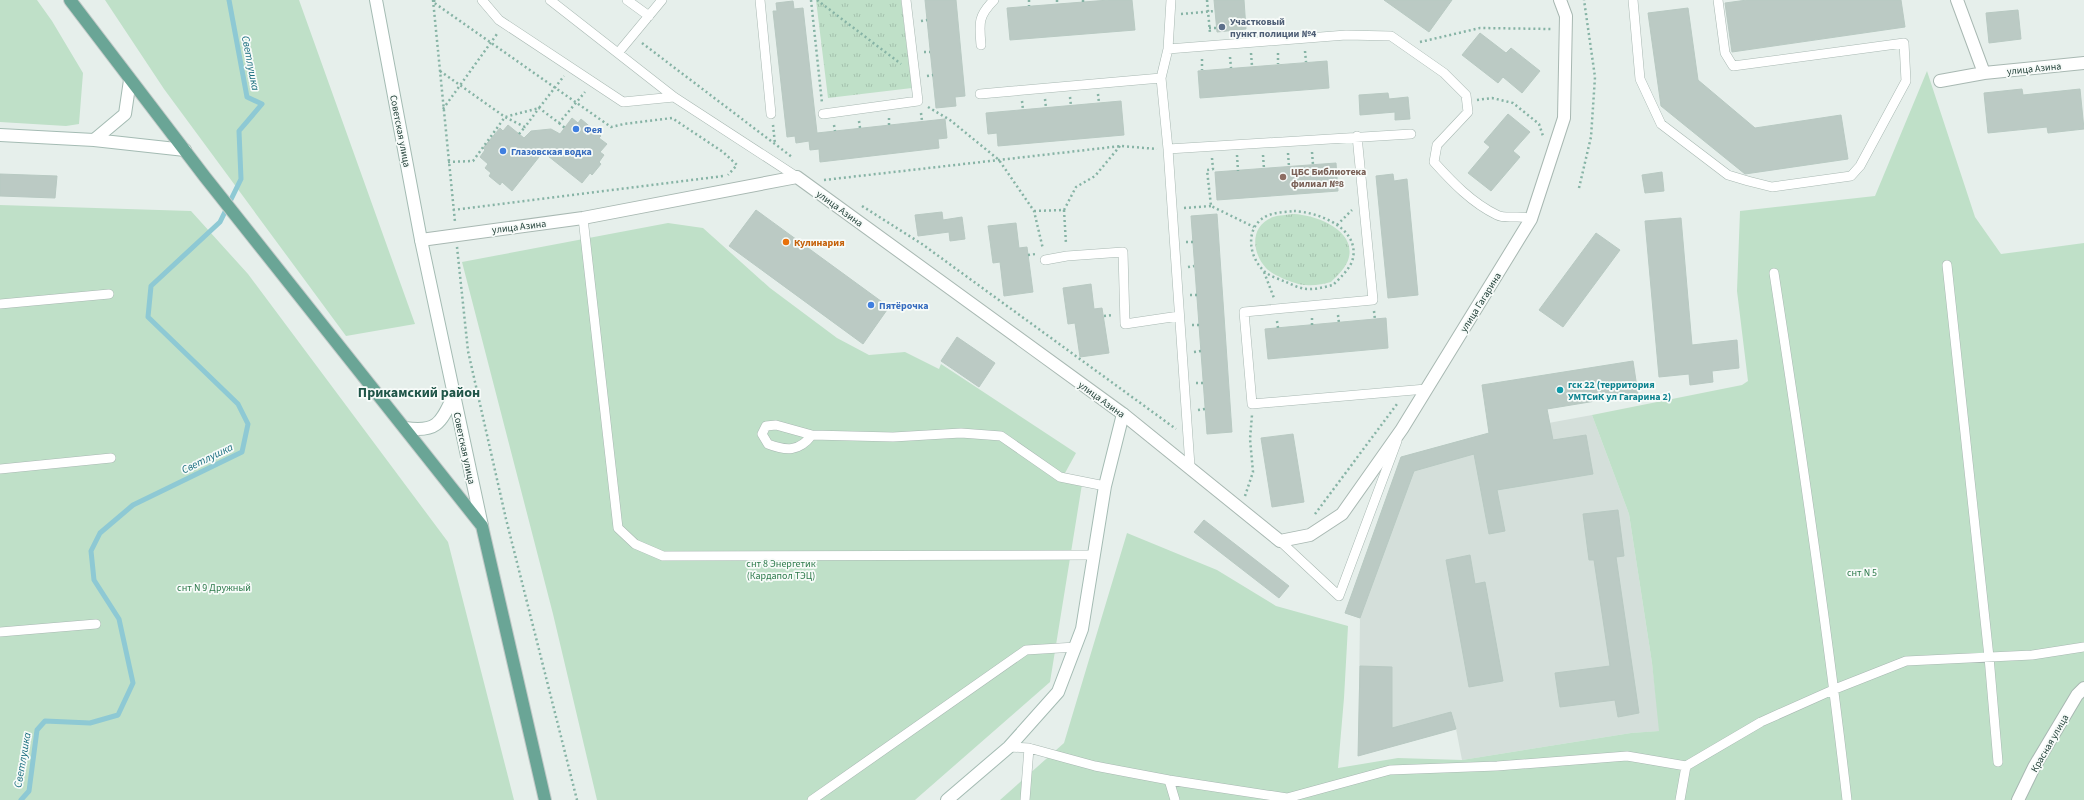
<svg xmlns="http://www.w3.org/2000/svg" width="2084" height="800" font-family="'Source Sans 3',sans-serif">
<defs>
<pattern id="grass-tufts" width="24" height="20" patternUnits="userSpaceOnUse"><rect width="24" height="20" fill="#bfe0c8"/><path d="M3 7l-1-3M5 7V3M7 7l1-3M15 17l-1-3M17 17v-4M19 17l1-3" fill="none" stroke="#a4c1ad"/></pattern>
</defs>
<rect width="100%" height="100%" fill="#e6efeb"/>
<path fill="#d4dfda" d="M1592,415l37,99 23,149 8,68 -29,2 -169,27 -6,-31 -98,27 2,-138 -15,-5 56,-156 72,-20z"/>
<path fill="url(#grass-tufts)" d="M816,0h85l11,88 -84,10z
M1294,214c21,1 61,15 55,43 -2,10 -12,19 -18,25 -8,2 -17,4 -25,3 -9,0 -34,-10 -40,-17 -14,-15 -17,-42 7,-51 6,-2 14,-2 21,-3z"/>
<path fill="#bfe0c8" d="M0,0h37l15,21 31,52 -4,51 -13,2 -66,-4z
M105,0h194l116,324 -69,12 -182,-247z
M1927,71l48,146 26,37 83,-11v557h-1084l64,-57 63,-210 90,37 59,36 72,20 -4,72 -6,70 60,-10 64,2 169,-27 28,-2 -7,-68 -23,-149 -37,-99 150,-30 6,-4 -11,-90 3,-80 135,-15z
M0,205l191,6 57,63 200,268 66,258h-514z
M668,223l35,5 67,60 67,50 32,17 36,-3 34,17 2,-5 135,89 -11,20 18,5 -33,204 -135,118h-318l-44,-186 -91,-352z"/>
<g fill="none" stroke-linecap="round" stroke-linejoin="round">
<path stroke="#8ec9d4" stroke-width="5" d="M21,800l8,-9 8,-61 8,-9 45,2 28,-8 15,-32 -14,-64 -25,-39 -3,-29 9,-18 33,-28 109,-53 6,-28 -10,-20 -90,-87 3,-31 69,-64 21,-43 -2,-48 23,-27 -15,-7 -18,-97"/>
</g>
<path fill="#bbcac4" stroke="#b8c9c2" d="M925,0h31l9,96 -10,1 1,9 -20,2z
M1109,0h23l3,30 -125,10 -3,-32z
M1214,0h30l2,29 -29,3z
M1384,0h68l-23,32z
M1747,0h154l4,27 -173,25 -7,-49z
M793,1l1,8 9,-1 14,125 128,-14 2,19 -9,1 1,9 -119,14 -1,-13 -9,1 -1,-9 -13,2 -1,-7 -8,1 -14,-126h4l-1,-8z
M1688,8l10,72 57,48 86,-13 7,44 -103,15 -84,-68 -13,-93z
M2018,10l3,29 -32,4 -3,-30z
M1480,33l26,20 5,-5 29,23 -18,22 -19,-16 -5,6 -36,-28z
M1327,61l2,27 -129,10 -2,-27z
M2022,89l1,6 57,-6 4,40 -36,4 -1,-6 -59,6 -4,-40z
M1388,93l1,6 19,-2 2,22 -15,1v-8l-35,3 -1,-20z
M1121,101l3,34 -126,11 -1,-13 -9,1 -2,-21z
M1508,114l22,18 -17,19 7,6 -29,34 -23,-18 22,-26 -6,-5z
M572,118l6,5 3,-4 20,17 -2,2 8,6 -7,8 4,3 -5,7 2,2 -9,11 -2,-2 -8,10 -39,-31 -31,39 -10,-9 -2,3 -11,-9 2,-3 -6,-5 3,-4 -8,-7 5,-7 -2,-2 17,-20 3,3 5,-6 16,13 7,-7 20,-2 9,5z
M1336,163l2,28 -121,9 -2,-28z
M1662,172l2,19 -19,2 -3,-18z
M0,174l57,2 -2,22 -55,-2z
M1393,174l1,7 13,-2 11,116 -30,3 -12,-122z
M756,210l133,97 -26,37 -134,-98z
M942,212l1,8 19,-3 3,22 -15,2 -1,-9 -31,4 -3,-21z
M1217,214l15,218 -25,2 -16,-218z
M1681,218l11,127 45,-5 2,28 -27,3 1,11 -23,3 -1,-11 -30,3 -14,-156z
M1016,223l3,25 8,-1 6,45 -29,4 -4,-34 -7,1 -5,-37z
M1596,233l24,17 -57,77 -24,-17z
M1091,284l3,25 8,-1 7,45 -29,4 -5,-34 -7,1 -5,-36z
M1386,318l2,30 -120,11 -3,-30z
M957,337l38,26 -16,24 -38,-26z
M1633,361l5,33 -91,15 6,31 33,-5 7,39 -96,16 8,41 -16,3 -15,-80 -60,17 -54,147 -15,-5 56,-156 88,-24 -7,-48z
M1293,434l11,68 -32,5 -11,-69z
M1618,510l6,46 -8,1 23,156 -21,4 -3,-17 -55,7 -5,-34 55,-7 -16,-106h-5l-6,-46z
M1204,520l85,66 -10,12 -85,-66z
M1470,555l5,29 10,-2 18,99 -34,6 -23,-127z
M1360,666l32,1v61l59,-16 5,17 -98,27z"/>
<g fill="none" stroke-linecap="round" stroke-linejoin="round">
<defs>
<path id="lane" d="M482,0l17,20 124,82 51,-5
M550,0l124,97 123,80
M627,0l22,16
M760,0l11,114
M1171,0l-3,49 178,-14 45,1 53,37 22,22 2,17 -31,33 -3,17c18,20 38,41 63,53 10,5 23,-1 34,4
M1633,0l7,79 21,45 67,51 20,6 24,6 79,-11 9,-10 46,-85 -2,-38 -171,23 -8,-13 -7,-53
M981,45c-2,-22 -3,-29 13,-45
M1168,49l-7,29 7,71 243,-15
M618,53l44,-53
M980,94l181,-16
M823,114l95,-13 -12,-101
M1357,136l16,164 -129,12 8,92 174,-15
M1168,149l22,317
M583,218l35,310 17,16 28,12 430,-1
M1045,260l22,-4 56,-4 2,72 54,-8
M1947,265l42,392 9,105
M1774,273c27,175 53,351 73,527
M0,304l109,-10
M812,435c-13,17 -26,16 -44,9l-6,-10 4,-8 10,-1 36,10 81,2 68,-4 40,3 59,41 45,9
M0,469l111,-11
M1280,541l59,55 58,-155
M0,632l96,-8
M1009,747l20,1 66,18 74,14 118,18 3,2
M1169,780l6,20
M1287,798l103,-28 107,-4 130,-10 59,10 75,-44 74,-33 71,-28 126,-6 52,-8
M812,800l214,-150 50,-3
M1025,800l4,-52
M1680,800l6,-34"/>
<path id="street" d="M1957,0l27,73
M1940,81l44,-8 100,-10
M421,240l162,-22 214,-41 326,237 157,127 30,-6 32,-21 60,-85 129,-210 33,-101 2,-102 -6,-16
M2018,800l16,-33 43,-72 7,-7"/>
<path id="secondary" d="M376,0l45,240 61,286
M0,135l94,5 91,10
M94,140l31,-26 5,-34
M405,428c33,5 36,-6 49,-33
M947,800l62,-53 49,-55 24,-63 23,-143 18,-72"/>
<path id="primary" d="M70,0l135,177 277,349 63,274"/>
</defs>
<use href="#lane" stroke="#a8b8b2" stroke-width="10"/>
<use href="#street" stroke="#a8b8b2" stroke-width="14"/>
<use href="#secondary" stroke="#a4bbb3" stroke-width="14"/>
<use href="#primary" stroke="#c2cac8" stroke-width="14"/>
<path stroke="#86b3a5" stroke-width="2.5" stroke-dasharray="2 3" stroke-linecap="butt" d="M433,0l22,222
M435,0l-2,2 178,125 13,-3 48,-6 51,34 14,13 -9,10
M811,0l11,103
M817,0l84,64
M1029,0v6
M1057,0v4
M1083,0v2
M1207,0l3,33
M1181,14l34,-3
M921,21l6,-1
M1209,28h7
M1420,42l60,-14 72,1
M642,43l150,114
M1305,51l1,11
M924,52h6
M1251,53l1,13
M1278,53v11
M1230,57l1,11
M1202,59v11
M440,71l65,46 20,10 14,-19 20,15 26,-31
M927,76l6,-1
M1098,94l1,9
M1070,97l1,9
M1045,99l1,9
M1477,100l15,-2 21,5 26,21 4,12
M1022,101l1,9
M928,107l22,13 49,40 35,51 9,38
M443,109l54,-75
M921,113l1,8
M889,118v7
M859,121l1,7
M559,123l6,5
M773,125l2,19
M834,125l1,6
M519,134l6,-7
M1312,152l1,13
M1288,153l1,14
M1237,155l1,16
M1263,155l1,14
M1212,158l1,11 -6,1 4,36 43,21
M448,162l25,-1 32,-44 34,-9 25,-32
M824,180l297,-34 36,3
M1579,188l12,-51 4,-60 -11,-77
M862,206l60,38 254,185
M1184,208l27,-2
M453,210l270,-34
M1064,210l2,34
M1034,211l30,-1 12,-23 19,-11 25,-30
M1294,211c23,1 65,16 59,47 -2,10 -13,20 -20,27 -8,2 -16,4 -24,4 -9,0 -16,-4 -23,-7 -7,-3 -17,-6 -22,-11 -17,-16 -19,-47 5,-56 8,-3 17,-3 25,-4z
M1337,225l15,-15
M1186,242h7
M457,247l11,104 38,168 71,281
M1028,255l8,-1
M1188,267l6,-1
M1264,272l10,26
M1190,295h7
M1374,311l1,9
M1338,315l1,8
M1104,316l9,-1
M1312,318v7
M1277,321l1,7
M1192,325h7
M1194,352l7,-1
M1196,383h7
M1198,410l7,-1
M1245,496l8,-24 -3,-33 2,-24
M1315,514l82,-110"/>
<use href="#lane" stroke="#fff" stroke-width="9"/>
<use href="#street" stroke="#fff" stroke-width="12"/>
<use href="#secondary" stroke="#fff" stroke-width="12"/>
<use href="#primary" stroke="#6aa596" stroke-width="12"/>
</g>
<circle fill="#5c6f8a" stroke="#f7fbf9" stroke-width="1.5" cx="1222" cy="27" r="4"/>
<g fill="#3f7fe0" stroke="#f7fbf9" stroke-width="1.5">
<circle cx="576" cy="129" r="4"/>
<circle cx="503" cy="151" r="4"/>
<circle cx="871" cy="305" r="4"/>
</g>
<circle fill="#8d6e63" stroke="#f7fbf9" stroke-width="1.5" cx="1283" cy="177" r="4"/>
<circle fill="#e8710a" stroke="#f7fbf9" stroke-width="1.5" cx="786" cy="242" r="4"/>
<circle fill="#0f9aa8" stroke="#f7fbf9" stroke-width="1.5" cx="1560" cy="390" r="4"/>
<g text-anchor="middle" stroke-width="3.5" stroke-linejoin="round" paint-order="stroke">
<g font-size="10" font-weight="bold" fill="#4e5e75" stroke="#f7fbf9" text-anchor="start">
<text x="1230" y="25">Участковый<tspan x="1230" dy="12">пункт полиции №4</tspan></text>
</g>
<g font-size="10" fill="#24423a" stroke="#f7fbf9">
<text transform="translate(2034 68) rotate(-6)" y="4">улица Азина</text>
<text transform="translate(401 131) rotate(79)" y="4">Советская улица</text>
<text transform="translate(840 208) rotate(36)" y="4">улица Азина</text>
<text transform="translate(519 226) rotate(-7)" y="4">улица Азина</text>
<text transform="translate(1480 302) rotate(-58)" y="4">улица Гагарина</text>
<text transform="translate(1102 399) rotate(36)" y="4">улица Азина</text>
<text transform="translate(465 448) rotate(78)" y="4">Советская улица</text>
<text transform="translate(2049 743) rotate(-60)" y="4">Красная улица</text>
</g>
<g font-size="10" font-weight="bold" fill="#366cbe" stroke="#f7fbf9" text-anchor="start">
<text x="584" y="133">Фея</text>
<text x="511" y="155">Глазовская водка</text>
<text x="879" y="309">Пятёрочка</text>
</g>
<g font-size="10" font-weight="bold" fill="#785e54" stroke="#f7fbf9" text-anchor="start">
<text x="1291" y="175">ЦБС Библиотека<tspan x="1291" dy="12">филиал №8</tspan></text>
</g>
<g font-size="10" font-weight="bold" fill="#c56008" stroke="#f7fbf9" text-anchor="start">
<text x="794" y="246">Кулинария</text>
</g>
<g font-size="10" font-weight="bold" fill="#0d838f" stroke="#f7fbf9" text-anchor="start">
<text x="1568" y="388">гск 22 (территория<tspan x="1568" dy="12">УМТСиК ул Гагарина 2)</tspan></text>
</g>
<g font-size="10" fill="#2d7a4b" stroke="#f7fbf9">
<text x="781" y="567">снт 8 Энергетик<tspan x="781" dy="12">(Кардапол ТЭЦ)</tspan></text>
<text x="1862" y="576">снт N 5</text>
<text x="214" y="591">снт N 9 Дружный</text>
</g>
<g font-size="11" font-style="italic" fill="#1c6f80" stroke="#f7fbf9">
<text transform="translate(251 63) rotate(79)" y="4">Светлушка</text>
<text transform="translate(207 458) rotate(-26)" y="4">Светлушка</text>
<text transform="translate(22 760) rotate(-80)" y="4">Светлушка</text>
</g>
<g font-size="14" font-weight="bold" fill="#1f5548" stroke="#f7fbf9">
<text x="419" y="397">Прикамский район</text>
</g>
</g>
</svg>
